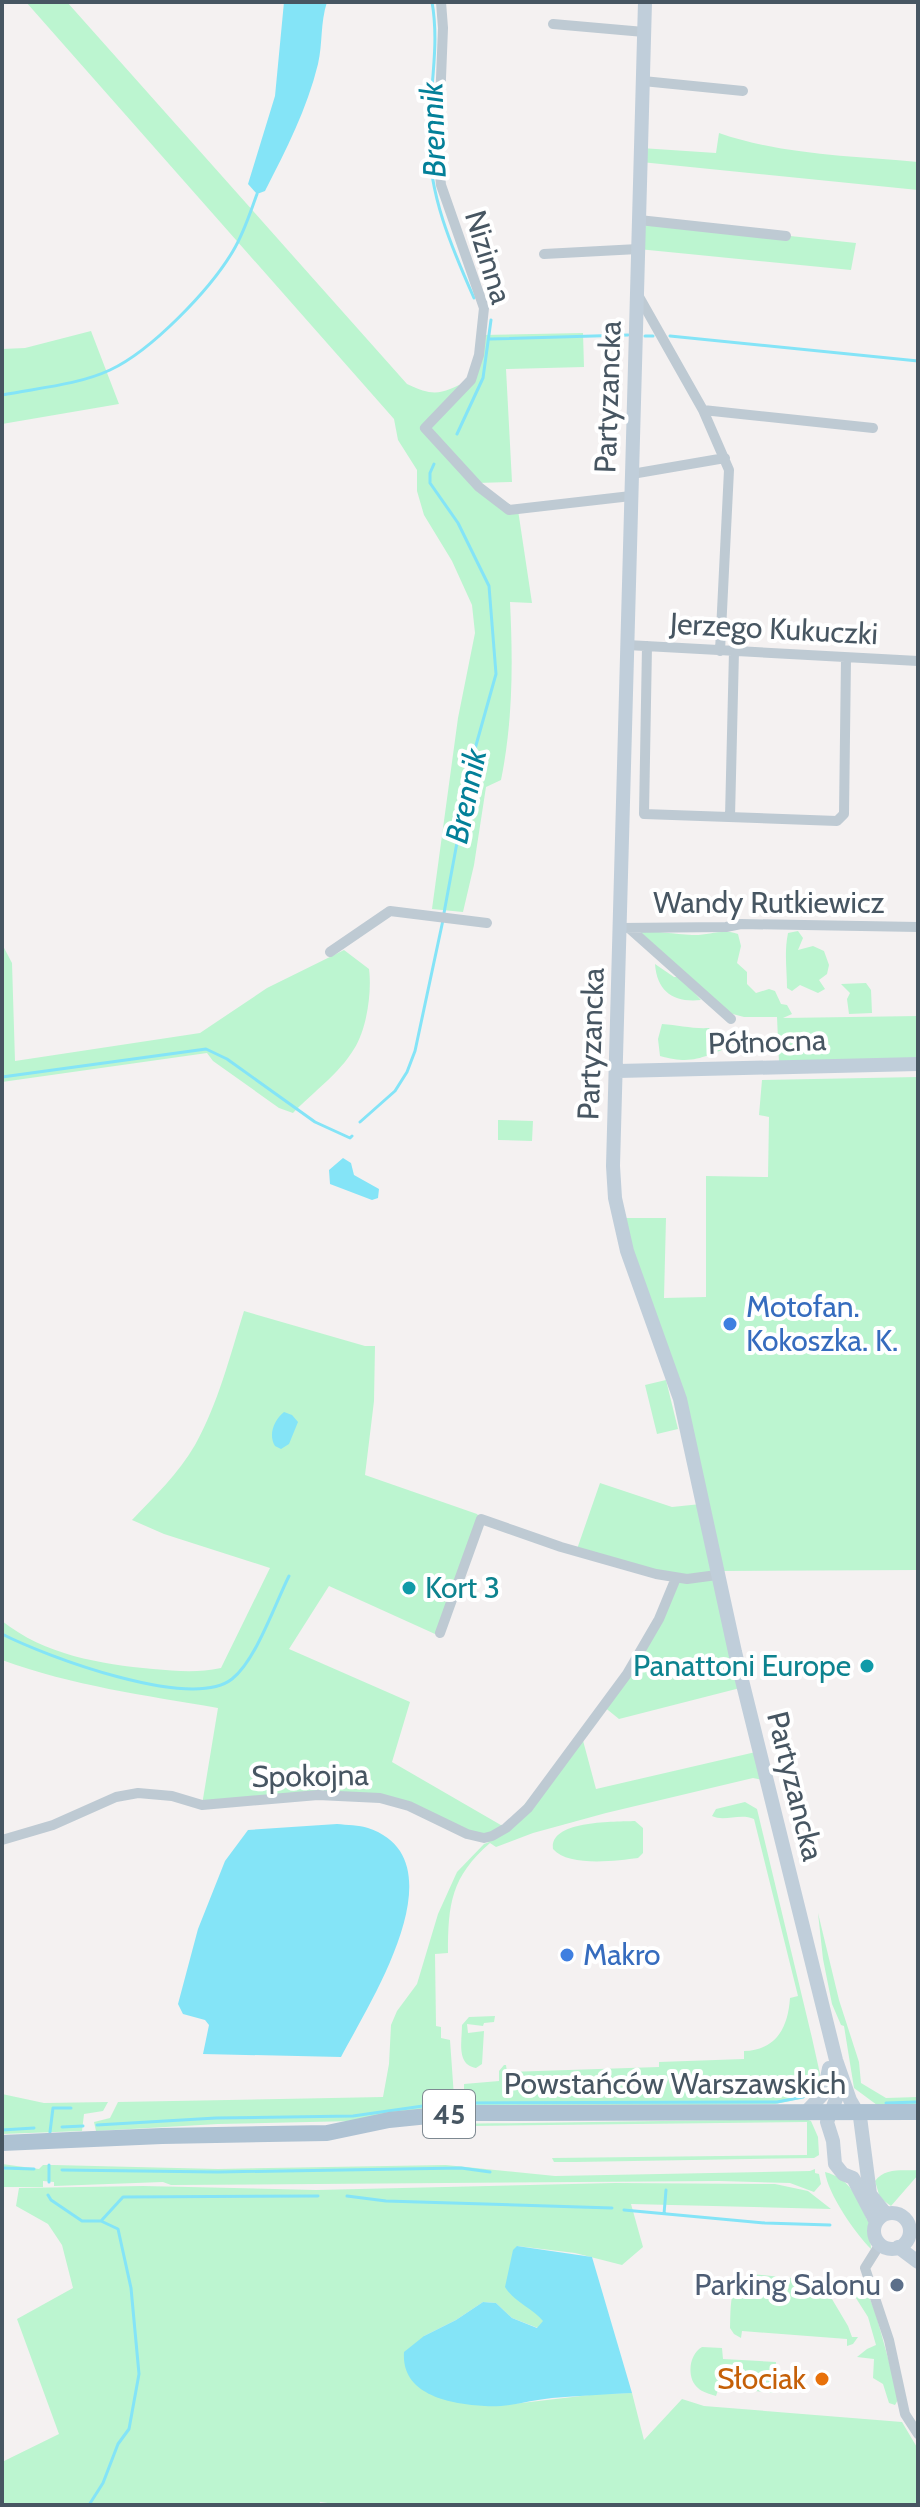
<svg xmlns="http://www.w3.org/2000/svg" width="920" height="2507" font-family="Cabin,sans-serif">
<rect width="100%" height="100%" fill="#f4f1f1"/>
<path fill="#bcf5d0" d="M26,2h41l340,382c29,14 35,9 63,-4l12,-45 101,-2 1,34 -78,2 6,113 -35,1 41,27 14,93 -22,-1c3,60 3,119 -9,178l-15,7 -12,78 -11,47 -31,-3 26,-191 17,-85 -3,-28 -20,-44 -28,-46 -7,-24v-21l-19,-30 -4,-21z
M719,133c63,22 133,23 199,29v28l-277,-28v-14l75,5z
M639,220l217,23 -5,27 -213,-21z
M91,331l28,73 -117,20v-75l23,-1z
M639,931c18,0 35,3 53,4 16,1 30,-7 46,-1l3,12 -4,17 10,9v12l9,9 13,-4 6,2 6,13 6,1 5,9 -9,4 135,-2v42l-139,4 -2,-45h-33l-15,-4z
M798,931l5,7 -5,12 15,-4 11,5 5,14 -2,9 -8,6 6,9 -7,4 -18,-8 -8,6 -5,-3c0,-19 -3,-35 1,-55z
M2,944l10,19 3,98 185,-28 67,-45 77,-38 25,19c3,22 -2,60 -15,80 -15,25 -41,43 -61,64l-14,-5 -66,-47 -6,-8 -205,29z
M655,964l19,13h6l21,23c-27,3 -44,-8 -46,-36z
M866,983l5,7 1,23 -23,1 -2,-15 3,-6 -9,-9z
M662,1024c16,1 31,5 47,4l7,10c8,-7 11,-7 21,-4l-1,11c-32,10 -40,21 -76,11l-2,-17z
M918,1077v493l-201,1 27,116 -125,32 -16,-13 9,-11 64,-116 -100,-27 24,-69 72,24 29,-3 -21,-105 -61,-181h47l-2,80 42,-1v-121l62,1 1,-60 -10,-2 3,-35z
M498,1120l35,1 -1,20 -34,-1z
M244,1311l121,35h10l-1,55 -9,74 112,39 4,5 -41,114 -5,1 -106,-48 -40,63 121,53 -18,60 114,66 75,-95 15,56 164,-38 8,30 -15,-3 -147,35 -73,20 -37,14 -6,-4c-39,34 -42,61 -42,110l-13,1 1,72 5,1v11l9,2 4,57 -5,11 -95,13 -136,3 -122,7 -2,-9 16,-4 8,-16 265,-5 6,-33 2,-39 6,-14 20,-27 21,-70 19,-42 27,-28 5,-2 -48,-22 -76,-24 -163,9 16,-97c-75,-13 -144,-22 -216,-48v-39c43,34 98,43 151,48 24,2 44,4 68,-1l49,-100 -106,-34 -32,-14c22,-23 47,-47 63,-75 23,-41 35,-89 49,-134z
M666,1380l12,49 -21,5 -12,-49z
M745,1802l12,7 55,229 8,36 -3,16 -13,8 -29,6 -311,4v-24l35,-3v-10l5,-6h2l1,7 152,-5v-5l85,-3v-8c32,-1 44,-23 46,-53l8,-2 -44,-177c-14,-6 -30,3 -42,-3l4,-7z
M635,1821l8,7v25l-5,5c-22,3 -70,9 -85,-9 -4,-29 62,-27 82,-28z
M818,1913l21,87 20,62 2,21 25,15 32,-1v8h-41l-23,-17 -10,-62 -3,-1 -9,-21 -9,-45z
M495,2016l-1,6 -10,1 -1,3 -16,-2 1,9 16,-2 -2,33 -6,4c-20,-3 -14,-27 -14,-43l7,-8z
M2,2094l42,9 64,-1 -5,9 -19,3 -2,17 -80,3z
M806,2119l5,2 7,16 1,18 -5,3 -238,4h-22l-2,-4 255,-3v-33l-336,4 -24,-2z
M2,2164l37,5 4,-4h11l164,4 228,-4 109,11 255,-5 5,-2v4l4,1 2,10 -7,8 -24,-9 -71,-2 -548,4 -8,-3 -109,4v-4l-11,-1v6h-41z
M918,2170v5l-27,31 -11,-8 -5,-17c10,-14 27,-10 43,-11z
M825,2172c24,6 34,26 42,48h2l2,29c-16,-16 -43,-55 -46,-77z
M615,2183l160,1 33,7 23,18 -200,-5 12,43 -21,18 -47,-12 -58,-7 14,62 13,13 -6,7 -26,-10 -16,-15 -13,-1 -27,18 -32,16 89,68 85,-10 34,-1 12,47 38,-41 22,7 198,16 16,27v56h-575l-23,-3 -1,3h-317v-43l57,-28 -42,-115 56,-31 -11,-43 -14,-21 -32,-18 3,-18 124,-2 173,4z
M752,2274l78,8 2,2 -6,5 22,37 4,11h6l-5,7 -6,2v-7l-105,-8 -1,7 -7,-4 -4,-6c1,-21 -2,-48 22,-54z
M861,2278l14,33 24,87 -4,7 -6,-2 -6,-19 -10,-6 1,-19 -17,-2 10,-8 9,-4 -8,-28 -21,-33 -5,3 8,-8z
M702,2347l20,1 1,11 53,3 -2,31 -55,-6 -3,9c-6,-2 -14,-4 -18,-8 -12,-10 -9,-34 4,-41z"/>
<path fill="#84e4f7" d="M284,2h43c-7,22 -4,40 -9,62 -11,45 -32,86 -53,127l-8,3 -9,-10 27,-88z
M343,1158l8,5 3,12 25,14 -1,9 -6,2 -42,-16 -1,-14z
M284,1412l8,3 6,7 -9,22 -8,5 -6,-3c-7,-11 -1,-26 9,-34z
M337,1824c10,1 22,1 31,4 95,32 0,177 -27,229l-138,-3 6,-29 -4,-5 -22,-6 -5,-10 20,-75 27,-68 23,-31z
M517,2246l75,11 40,136c-27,1 -53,3 -80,5 -22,2 -45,10 -67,8 -35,-2 -84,-11 -81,-54l20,-16 32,-16 27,-18 13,1 16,15 25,10 6,-7c-11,-13 -29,-19 -38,-34l8,-37z"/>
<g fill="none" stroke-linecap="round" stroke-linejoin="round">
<path stroke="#84e4f7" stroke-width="3" d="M432,2c8,45 -3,90 -3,136 0,57 22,108 45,160
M645,336h8
M670,336l248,25
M490,339l138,-4
M2,395c35,-7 76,-10 108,-25 41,-19 100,-80 123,-119 11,-18 17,-38 24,-57
M457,434l26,-56 8,-58
M434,464l-4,9v10l28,40 31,63 7,88 -23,82 -29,157
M2,1077l204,-28 21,10 88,63 35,16 2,-2
M360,1122l35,-31 12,-19 8,-21 28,-131
M2,1634c43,22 189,77 230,45 24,-19 43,-75 57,-103
M465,2103l312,-1 26,-5 13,-9
M886,2103l32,-1
M97,2125l119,-7 137,-2 98,-14
M62,2127l21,-1
M2,2130l32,-2
M50,2132l3,-24h18
M49,2165v17
M2,2168l32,1
M62,2170l156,2 243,-4 29,4
M48,2195l3,5 31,21h19
M347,2196l39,5 226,7
M624,2210l141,13 65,2
M664,2214l2,-24
M89,2505l14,-22 15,-39 11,-15 10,-55 -8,-86 -13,-59 -17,-8 22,-24 195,-1"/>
<path stroke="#becad3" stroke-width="10" d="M441,2l2,26 -5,125 3,32 43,123 -5,47 -8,25 -46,48 54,59 30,23 122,-14
M553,24l91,8
M643,81l100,10
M639,220l147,16
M544,254l94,-5
M638,295l65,115 26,60 -9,181
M703,410l170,18
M632,474l93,-16
M627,645l291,16
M647,646l-3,168 193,7 7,-7 2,-156
M730,817l4,-166
M620,928l106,-1 15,-3 177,3
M630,929l101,90
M330,952l60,-41 97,12
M440,1633l41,-114 80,28 95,27 31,5 30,-4
M2,1840l51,-15 63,-28 22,-4 34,3 30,9 116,-10 62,3 29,8 58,28 17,4 8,-2 14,-8 22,-20 99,-134 32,-55 17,-41
M880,2244l-15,24 24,72 16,74 13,20"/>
<path stroke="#c0ceda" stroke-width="14" d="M645,2l-32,1164 2,32 12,53 53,148 55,253 101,408 14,40 10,17 10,77 16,20
M618,1071l300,-7
M836,2078v21l-9,23 6,19 2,23 8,10 10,4 23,44
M805,2113l19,-20 5,-25
M874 2231a18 18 0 1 1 36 0a18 18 0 1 1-36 0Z
M898,2247l20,15"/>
<path stroke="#aec2d3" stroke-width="16" d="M2,2143l160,-7 165,-3 62,-13 69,-7 460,-1"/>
</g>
<g fill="#3f7fe0" stroke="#fff" stroke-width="3">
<circle cx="730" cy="1324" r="8"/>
<circle cx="567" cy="1955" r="8"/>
</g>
<g fill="#0f9aa8" stroke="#fff" stroke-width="3">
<circle cx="409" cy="1588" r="8"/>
<circle cx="867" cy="1666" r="8"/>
</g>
<circle fill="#5c6f8a" stroke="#fff" stroke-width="3" cx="897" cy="2285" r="8"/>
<circle fill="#e8710a" stroke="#fff" stroke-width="3" cx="822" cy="2379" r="8"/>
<g text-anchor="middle" stroke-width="8" stroke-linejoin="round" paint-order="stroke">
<rect fill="#fff" stroke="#7e8991" stroke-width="2" x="423" y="2090" width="52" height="48" rx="6"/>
<g font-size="28" font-weight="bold" fill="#475662">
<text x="449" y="2124">45</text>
</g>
<g font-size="30" fill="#475662" stroke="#fff">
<text transform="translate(488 257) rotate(73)" y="10">Nizinna</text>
<text transform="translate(608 397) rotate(-88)" y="10">Partyzancka</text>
<text transform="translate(774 629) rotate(3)" y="10">Jerzego Kukuczki</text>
<text x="769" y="913">Wandy Rutkiewicz</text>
<text transform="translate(767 1042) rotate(-2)" y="10">Północna</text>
<text transform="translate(591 1044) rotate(-88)" y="10">Partyzancka</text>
<text transform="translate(310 1776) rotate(-1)" y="10">Spokojna</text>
<text transform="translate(795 1786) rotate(76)" y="10">Partyzancka</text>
<text x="675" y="2094">Powstańców Warszawskich</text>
</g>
<g font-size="30" fill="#366cbe" stroke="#fff" text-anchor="start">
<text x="746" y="1317">Motofan.<tspan x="746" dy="34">Kokoszka. K.</tspan></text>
<text x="583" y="1965">Makro</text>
</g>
<g font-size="30" fill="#0d838f" stroke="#fff" text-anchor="start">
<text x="425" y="1598">Kort 3</text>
<text x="851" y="1676" text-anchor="end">Panattoni Europe</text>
</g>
<g font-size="30" fill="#4e5e75" stroke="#fff" text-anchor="end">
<text x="881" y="2295">Parking Salonu</text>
</g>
<g font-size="30" fill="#c56008" stroke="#fff" text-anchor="end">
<text x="806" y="2389">Słociak</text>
</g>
<g font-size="32" font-style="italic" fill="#038099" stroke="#fff">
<text transform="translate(433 130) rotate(-92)" y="11">Brennik</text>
<text transform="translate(466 796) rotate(-78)" y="11">Brennik</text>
</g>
</g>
<rect width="920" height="2507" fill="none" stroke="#475662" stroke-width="8"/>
</svg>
